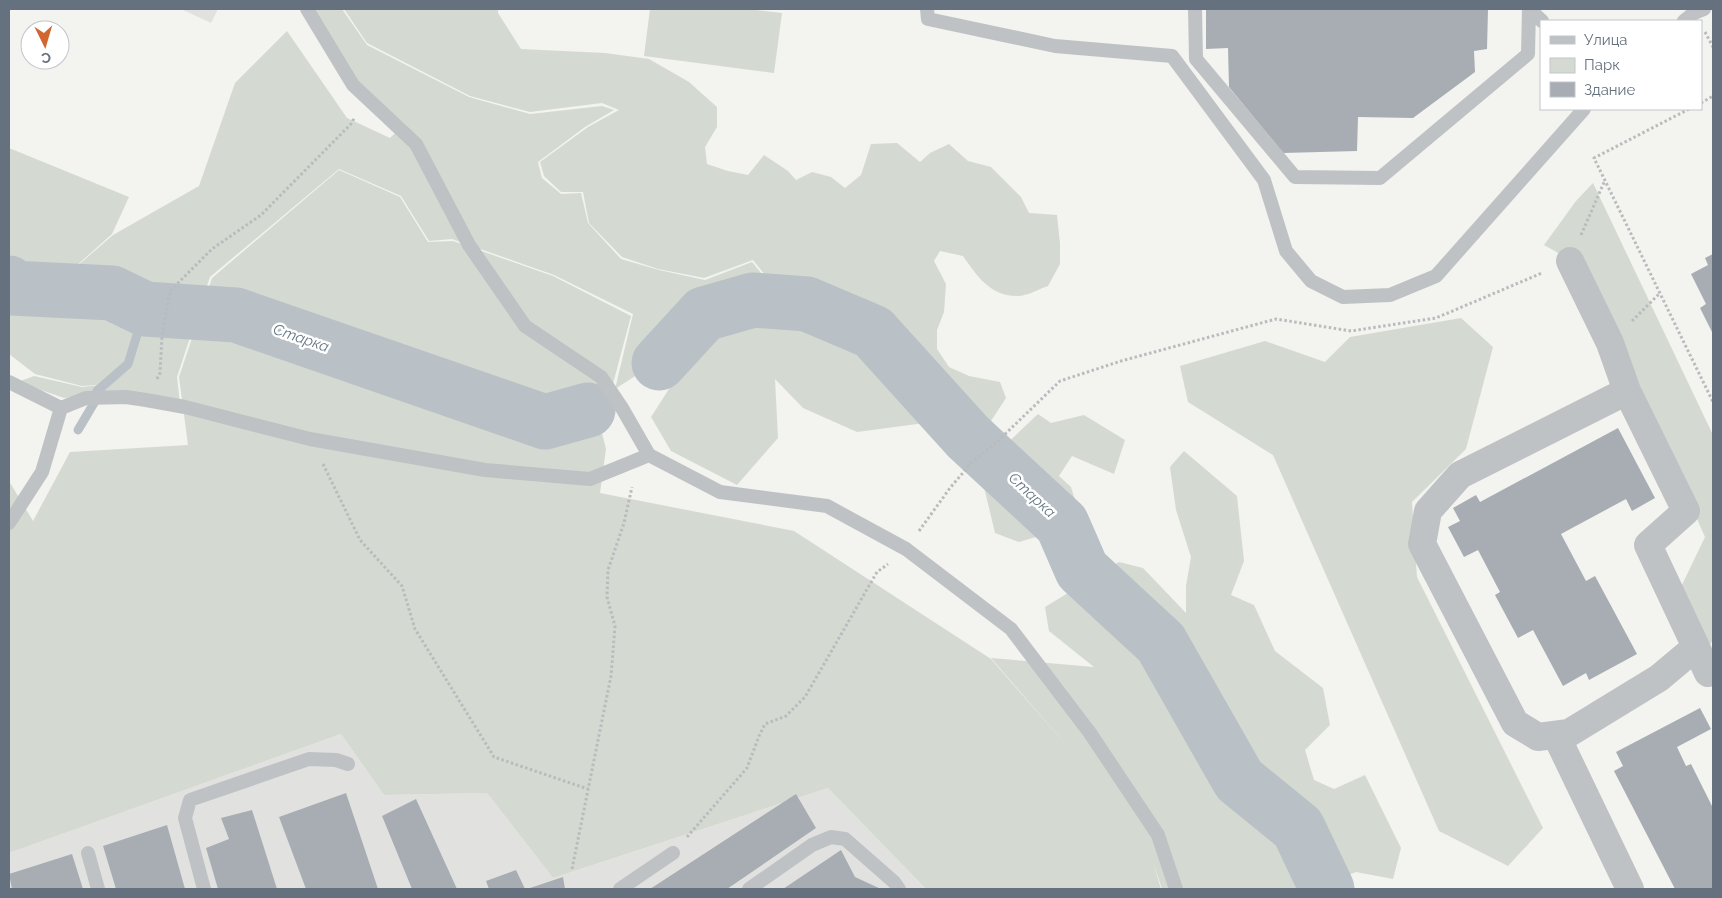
<svg xmlns="http://www.w3.org/2000/svg" width="1722" height="898" font-family="Raleway,sans-serif">
<rect width="100%" height="100%" fill="#f3f3f0"/>
<path fill="#e1e2e0" d="M181,9h37l-7,14z
M341,734l43,61 103,-2 66,85 275,-90 98,101h-917v-36z"/>
<path fill="#d4dad1" d="M311,9h31l25,36 102,52 61,17 72,-8 12,4 -29,17 -47,35 4,16 19,16 20,-1 7,30 33,36 38,11 46,10 47,-18 23,28 -16,7h-6l-50,15 -46,50 -42,27 18,-75 -79,-39 -102,-36 -23,2 -28,-45 -62,-27 -129,108 -33,100 3,27 -98,-8 -18,2 -46,-16 16,-6 48,11 28,-3 -28,2 -47,-12 -26,-20v-206l120,49 -17,37 -38,34 35,35 -34,-35 38,-33 86,-49 36,-103 52,-52 60,87 43,20 14,-14 -46,-43z
M344,9h154v4l23,36 84,4 44,6 40,23 28,25v20l-12,20 2,17 21,7 20,4 16,-20 24,16 8,9 16,-8 19,5 14,11 16,-13 10,-31 26,-1 23,19 10,-9 19,-9 19,17 23,6 30,30 8,16 28,2 3,29v20l-12,22c-9,3 -21,10 -30,10 -27,1 -41,-20 -55,-40l-23,-5 -6,10 12,23 -2,28 -7,18v19l12,18 20,9 31,6 6,16 -15,23 -59,1 -75,10 -54,-24 -28,-29 3,59 -41,47 -66,-34 -20,-34 59,-92 67,-35 -24,-30 -49,18 -46,-9 -36,-12 -33,-34 -6,-31h-22l-17,-16 -4,-14 48,-35 31,-17 -17,-7 -72,9 -60,-16 -103,-53z
M650,9h97l35,4 -8,60 -130,-17z
M339,170l61,27 28,45 25,-1 100,35 78,40 -30,113 5,20 -6,44 194,38 197,128 82,94 -82,-95 103,9 -45,-36 -4,-24 74,-45 24,6 43,45v-27l5,-29 -15,-47 -6,-43 14,-16 53,45 7,65 -13,34 23,10 21,46 48,37 7,37 -25,25 9,30 20,9 31,-14 36,73 -8,31 -37,-7 -30,12 1,5h-165l-9,-26 8,26h-235l-98,-101 -275,90 -66,-85 -103,2 -43,-61 -332,119v-372l24,40 37,-69 118,-7 -9,-68 33,-99z
M1593,183l120,252v205l-4,6 -30,-55 26,-54 -120,-269 -41,-23 32,-44z
M1461,318l32,29 -27,102 -54,53 5,75 126,251 -35,38 -69,-35 -166,-376 -85,-53 -8,-36 85,-25 60,21 25,-25z
M1038,414l13,9 33,-8 41,25 -11,34 -42,-18 -13,20 12,11 8,26 -43,24 -17,5 -24,-9 -11,-46v-22z"/>
<g fill="none" stroke-linecap="round" stroke-linejoin="round">
<path stroke="#b9c1c7" stroke-width="9" d="M97,391l31,-27 17,-55
M78,430l16,-27"/>
<path stroke="#b9c1c7" stroke-width="55" d="M9,283l3,5 100,5 33,16 91,6 309,107 43,-12
M659,363l45,-49 49,-14 54,4 66,28 95,105 94,87 20,46 79,73 78,137 59,48 29,61"/>
</g>
<path fill="#a7adb2" d="M1206,9h282l-1,40 -13,2 1,21 -62,46 -55,-1 -1,34 -74,2 -54,-66 -1,-39 -22,1z
M1713,254v80l-13,-26 6,-4 -15,-30 17,-9 -3,-7z
M1618,428l37,70 -23,13 -6,-12 -65,35 25,47 9,-5 42,78 -48,26 -3,-7 -23,13 -30,-56 -15,8 -23,-43 5,-3 -22,-42 -14,7 -16,-30 12,-6 -7,-13 23,-13 4,7z
M1700,708l11,21 -34,18 9,19 5,-2 22,44v81h-38l-61,-118 9,-5 -7,-14z
M346,793l32,96h-72l-27,-72z
M796,794l20,34 -89,61h-77z
M416,799l41,90h-45l-30,-73z
M252,810l25,79h-59l-12,-41 23,-9 -8,-21z
M167,825l18,64h-69l-13,-43z
M841,850l14,27 26,12h-98z
M72,854l11,35h-71l-3,-15z
M516,870l9,19h-36l-3,-8z
M563,877l2,12h-38z"/>
<g fill="none" stroke-linecap="round" stroke-linejoin="round">
<path stroke="#b9bbbd" stroke-width="3" stroke-dasharray="2.5 2.5" stroke-linecap="butt" d="M1705,32l8,15
M1701,103l12,-7
M1689,109l-95,49 119,244
M1581,235l24,-55
M1632,321l28,-28
M157,379l3,-6 2,-37 8,-45 42,-42 49,-34 91,-92 2,-5
M323,464l37,76 42,46 13,43 79,128 94,32
M919,531l31,-43 23,-27 25,-20 62,-60 61,-20 155,-42 75,12 85,-13 106,-45
M687,837l60,-69 12,-32 6,-12 21,-8 19,-19 72,-125 11,-8
M572,869l39,-193 4,-50 -8,-29 1,-27 16,-47 8,-36"/>
<path stroke="#bfc2c5" stroke-width="14" d="M307,9l46,76 63,59 53,101 56,81 76,51 21,31 27,47 71,37 107,14 79,43 105,80 79,104 68,102 18,54
M927,9l1,10 127,27 117,10 92,124 22,71 25,30 32,16 47,-2 46,-19 148,-167
M1195,9l1,50 99,118 85,1 148,-124 1,-45
M1529,9l13,12
M1684,21l10,-8 10,-4
M9,382l52,26
M9,523l33,-51 19,-64 25,-10 40,-1 20,3 39,7 125,32 175,31 105,9 59,-24
M88,853l10,36
M204,889l-19,-71 5,-18 119,-41 27,1 12,4
M620,889l53,-36
M749,889l63,-44 19,-8 14,2 49,43 5,7"/>
<path stroke="#bfc2c5" stroke-width="28" d="M1570,261l40,82 17,48 59,120 -38,34 48,102
M1627,391l-167,84 -32,36 -6,33 93,179 23,14 31,-4 90,-55 37,-31 12,26 5,-8
M1556,735l74,154"/>
</g>
<g text-anchor="middle" stroke-width="5" stroke-linejoin="round" paint-order="stroke">
<g font-size="15" font-style="italic" fill="#667883" stroke="#fff">
<text transform="translate(301 338) rotate(19)" y="5">Старка</text>
<text transform="translate(1032 495) rotate(43)" y="5">Старка</text>
</g>
</g>
<rect width="1722" height="898" fill="none" stroke="#65717e" stroke-width="20"/>
<rect x="1540" y="20" width="162" height="90" fill="#ffffff" stroke="#c1c6cb"/>
<rect x="1550" y="36" width="25" height="8" fill="#bfc2c5" stroke="#c1c6cb"/>
<text x="1584" y="45" font-size="15" fill="#65717e">Улица</text>
<rect x="1550" y="58" width="25" height="15" fill="#d4dad1" stroke="#c1c6cb"/>
<text x="1584" y="70" font-size="15" fill="#65717e">Парк</text>
<rect x="1550" y="82" width="25" height="15" fill="#a7adb2" stroke="#c1c6cb"/>
<text x="1584" y="95" font-size="15" fill="#65717e">Здание</text>
<g transform="translate(45 45) rotate(175)"><circle r="24" fill="#ffffff" stroke="#c1c6cb"/>
<path d="M0-4L9 19L0 12L-9 19Z" fill="#d26631"/>
<text y="-8" font-size="14" font-weight="bold" text-anchor="middle" fill="#65717e">С</text>
</g>
</svg>
